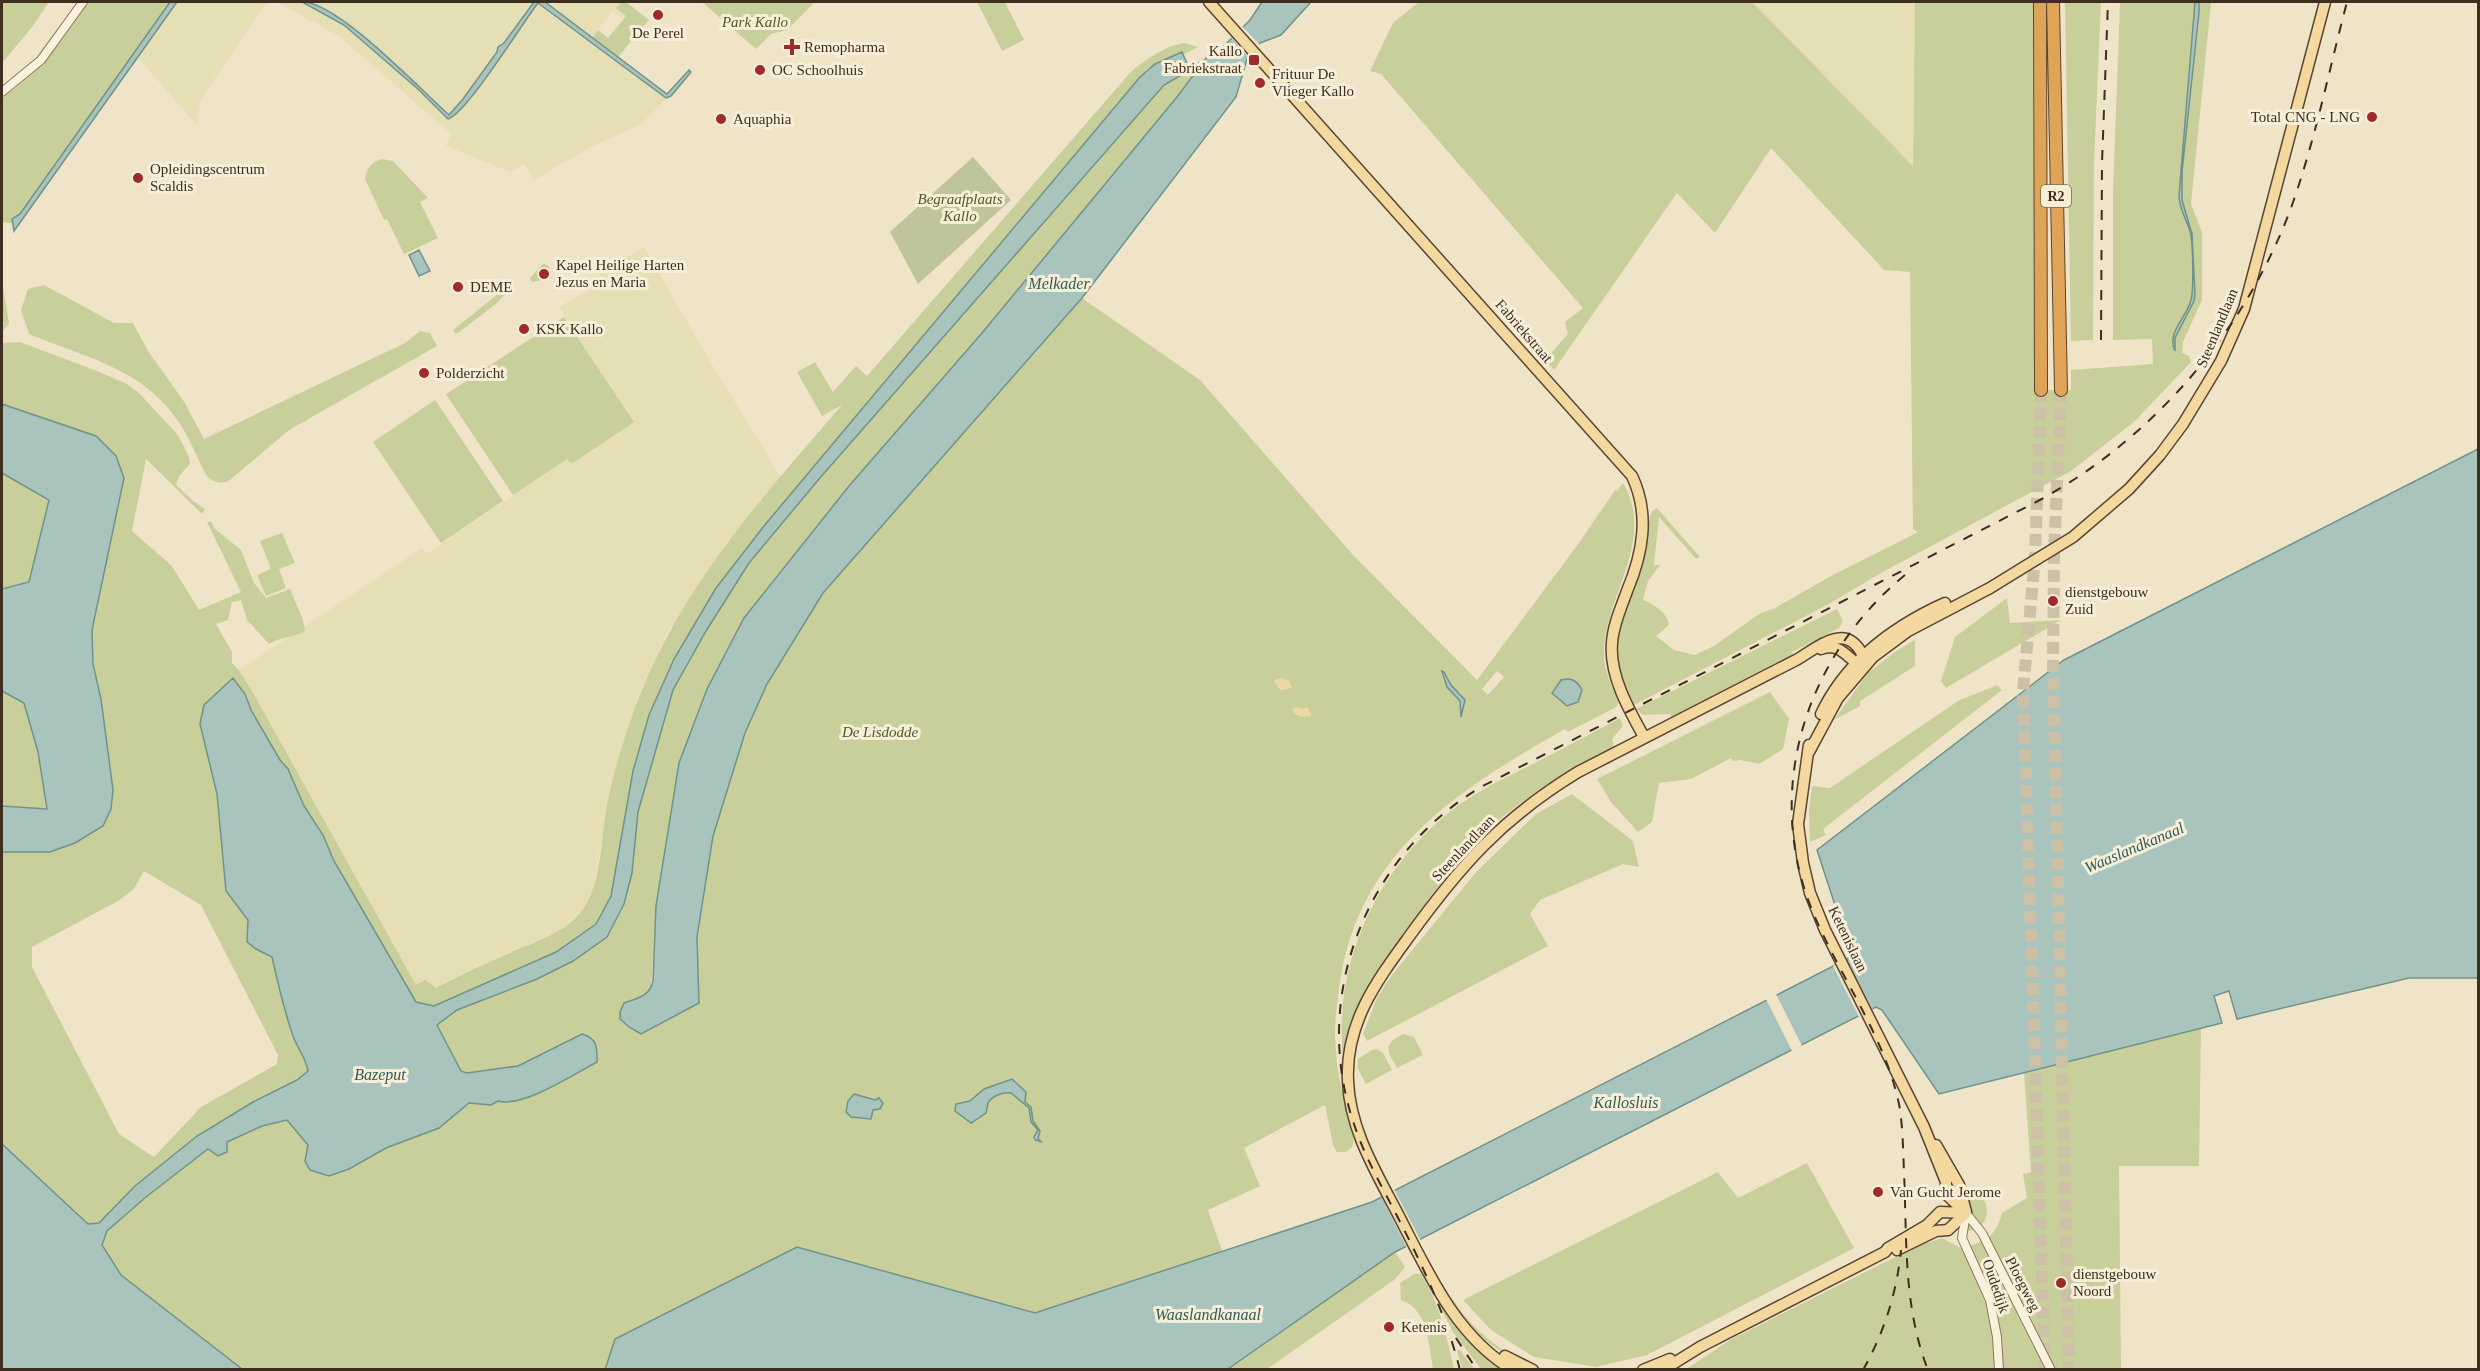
<svg xmlns="http://www.w3.org/2000/svg" width="2480" height="1371" font-family="Georgia,serif">
<rect width="100%" height="100%" fill="#f0e4c8"/>
<path fill="#e6deb5" d="M178,2h89l-66,97 -5,25 -58,-66z
M277,2h345l-5,6 9,7 -4,4 -10,-8 -20,27 76,59 -27,27 -50,23 -57,33 -10,-16 -14,8 -64,-26 5,-12 -112,-98z
M1752,2h163l-2,165z
M644,247l64,111 73,119 -114,156 -26,58 -17,49 -16,57 -14,92 -13,23 -22,20 -101,44 -22,13 -20,-4 -177,-315 183,-122 4,6 141,-95 3,4 63,-41 -74,-115 44,-25 -4,-8z"/>
<path fill="#c9cf9b" fill-rule="evenodd" d="M2,2h47l-16,24 -31,37z
M89,2h84l-35,56 -121,166 -15,-2v-124c41,-28 59,-56 87,-96z
M622,2h4l23,18 -31,37 -26,-19 6,-8 10,8 18,-22 -10,-8z
M702,2h113l-28,28 -16,4 -15,15z
M977,2h28l19,38 -22,11z
M1419,2h333l161,164 2,-164h118l1,388h37v-20l82,-6 -1,-25 -39,1v-148l7,-190h91l-20,202 11,28v68l-19,42 -1,11 7,3 2,6 -56,59 -64,50 -190,102 -54,32 -193,100c-4,-9 -10,-19 -14,-29 -13,-39 10,-76 22,-111 6,-18 4,-39 10,-54l5,-3 43,49 -4,2 -37,-42 -5,48h6l-12,16 -5,19c12,5 24,12 26,25l-13,11 18,14 21,5 19,-9 45,-32 16,-6 56,-32 87,-44 -5,-3 -3,-257 -26,-2 -113,-122 -56,85 -38,-40 -123,177 -9,-10 23,-26 -3,-12 18,-14 -202,-234 -11,-3 23,-48z
M2065,2h36l-7,161 -1,177 -22,1z
M1184,43l14,4 -15,8 -2,-3 -34,17 -383,457 -48,62 -42,71 -25,56 -16,56 -22,125 -16,28 -39,28 -123,54 -17,-4 -82,-141 -11,-26 -19,-29 -16,-37 -8,-9 -29,-50 -6,-16 -12,-15 -33,45 17,70 9,97 22,29 8,29 16,8c6,25 11,50 20,74 5,15 13,24 16,40 -22,19 -52,29 -76,44 -51,31 -92,65 -133,108l-11,1 -86,-80v-292h48l51,-153 -8,-35 -1,-34 32,-152 -76,-57 -46,-17v-61l18,-1 77,29 30,13 12,9 39,42 11,22 1,7 -11,12 -3,9 17,16 12,8 -3,5 -56,-55 -14,72 40,35 27,44 42,-18 -34,-70 4,-1 3,7 27,22 13,33 12,15 24,-9 13,31 2,11c-12,6 -24,6 -36,13l-22,-24 -6,-20 -9,2 -4,18 -12,4 16,28v11l7,7 13,21 164,294 9,-5 11,8c26,-14 52,-25 78,-37 24,-10 49,-18 66,-38 24,-27 20,-84 29,-118 8,-35 19,-71 33,-105 44,-109 124,-197 200,-285l-20,11 -25,-44 18,-10 18,30 23,-26 11,10 262,-302c14,-13 35,-28 55,-31zM144,871l57,34 77,150 -1,9 -76,43 -47,50 -35,-23 -87,-167v-20l86,-46 16,-12z
M1207,57l-30,40 -195,236 -133,153 -105,132 -37,71 -28,74 -23,143 -5,84 -6,5 -21,8h75l-2,-66 16,-101 32,-103 22,-49 56,-91 259,-295 118,82 153,175 124,125 102,-137 36,-53 2,1 6,-8c34,57 -19,113 -19,171 0,17 8,33 15,48l-3,5 -48,25 -3,-3c-104,59 -202,120 -224,247 -3,20 -6,39 -6,59 1,18 2,37 7,55 3,16 16,41 10,57l-6,5h-9l-4,-7 -8,-40 -81,43 16,38 -52,24 14,41 -187,62 -238,-66 -182,92 -10,30 -363,1 -121,-95 -19,-30 5,-14 39,-34 63,-48 53,-23 25,-6 21,25 -2,16 43,8 37,-21 53,-20 30,-25 22,2 7,-4c25,7 75,-27 99,-39l-15,-28 -64,33 -51,6 -6,-2 -24,-47 20,-14 80,-31 36,-18 34,-24 17,-33 8,-31 6,-61 35,-122 33,-59 43,-68 70,-84 345,-394 26,-15 -1,-4zM1497,671l7,6 -16,18 -6,-6z
M382,159l11,2 35,37 -8,4 18,36 -34,16 -17,-35 -3,1 -19,-41c2,-11 6,-17 17,-20z
M543,264l5,1 3,8v5l-19,4 -2,-4z
M2,282l7,41 -7,9v-6l2,-2 -2,-6z
M44,285l70,38h19l15,28 37,52 19,36 201,-96 15,-12 10,2 7,13 -148,84 -59,50c-8,5 -16,3 -23,-4 -10,-17 -16,-36 -27,-52 -36,-56 -94,-66 -151,-90l-8,-24 7,-21z
M508,286v5l-11,12 -39,30h-3l-2,-3z
M564,317l70,105 -63,42 -4,-5 -54,36 -67,-101z
M435,400l68,101 -62,42 -68,-101z
M2,473l47,27 -20,82 -27,7z
M282,533l13,30 -16,6 7,19 -20,8 -9,-21 14,-6 -11,-28z
M2007,598l3,25 51,-3 -115,68 -5,-7 14,-44z
M1837,609l6,12 -4,7 -47,24 1,3 -121,62 -2,-3 -27,1 -7,-6z
M1915,640v26l-55,35v5l-26,14 34,-47 28,-22z
M1997,685l5,5 -179,139 3,6 -16,7 -1,-32 3,-24 18,2 128,-87z
M2,691l22,12 14,49 9,57 -45,-3z
M1770,692l19,27 -6,30 -24,15 -19,-4 -7,1 -2,-3 -40,21 -32,4 -7,39 -14,10 -27,-30 -14,-23z
M1620,718l3,8 -11,13 2,9c-46,23 -92,49 -129,85 -31,31 -56,65 -81,100 -32,46 -54,72 -60,131 -13,-92 28,-185 97,-245 26,-23 59,-39 90,-54 30,-15 59,-31 89,-47z
M1572,794l61,47 6,26 -16,-3 -83,36 -10,14 18,32 -181,95 -4,-7 14,-36 14,-22 86,-105 59,-57z
M2201,1028l-2,138h-80l2,203 -436,1 45,-30 185,-93 27,-9 19,10c24,-6 34,-10 41,-35l25,-15 -4,-24 8,-2 -7,-99z
M1403,1034l11,3 9,18 -26,13c-10,-18 -15,-23 6,-34z
M1377,1049l6,4 9,17 -26,14 -9,-17 1,-8 14,-9z
M1807,1163l47,85 -207,107 -51,12 -62,-10 -43,-27 -28,-30 255,-128 20,26z
M1947 1211a20 20 0 1 1 40 0a20 20 0 1 1-40 0Z
M1395,1252l10,15 -11,13 -127,89 -39,1z
M1414,1274h7c17,24 27,67 33,95h-21c-4,-24 -5,-60 -32,-69l-1,-17z
M1435,1296h1l72,73h-27l-28,-37z
M1449,1297h2c17,26 37,45 64,60 -29,-10 -50,-35 -66,-60z
M1457,1350h3l14,19h-12z"/>
<path fill="#ecd9a5" d="M1281,678l8,3 3,7 -12,2 -6,-8 1,-2z
M1297,707l5,2 5,-2 5,9 -11,1 -7,-4 -1,-5z"/>
<path fill="#bfc49a" d="M973,157l38,43 -93,84 -28,-52z"/>
<path fill="#a9c4bc" stroke="#6f938a" stroke-width="1.5" d="M170,2h7l-163,229 -2,-12 8,-5z
M302,2c35,-1 118,87 147,113l14,-16 34,-47 1,-5 6,-4 30,-41h11l122,92 22,-24 2,2 -20,24 -5,2 -128,-95c-17,22 -71,110 -90,116l-29,-29 -75,-65z
M1262,2h49l-30,33 -21,8 -13,16 -11,38 -154,201 -259,295 -56,91 -22,49 -32,103 -16,101 2,66 -58,31 -12,-7 -9,-8v-7l4,-9c14,-5 26,-7 29,-22l3,-75 23,-143 28,-74 37,-71 105,-132 133,-153 195,-236 30,-40 17,-11 26,-26z
M2195,2h4v10l-17,160v28l10,34 3,60 -1,7 -19,37v13c-9,-18 12,-34 16,-51 3,-11 2,-59 -1,-69 -4,-12 -11,-23 -11,-36z
M1182,52l8,18 -26,15 -345,394 -70,84 -43,68 -33,59 -35,122 -6,61 -8,31 -17,33 -34,24 -36,18 -80,31 -20,15 24,46 6,2 51,-7 64,-32c16,5 15,13 15,28 -23,12 -74,46 -99,39l-7,4 -22,-2 -30,25 -53,20 -37,21 -20,7 -19,-6 -5,-9 3,-16 -21,-25 -25,6 -35,16v10l-9,4 -10,-7 -62,48 -39,34 -5,14 19,30 121,94h-240v-225l86,80 11,-1 36,-37 62,-50 56,-34 44,-22 11,-9c-3,-16 -10,-21 -15,-35 -9,-26 -15,-52 -21,-79l-16,-8 -9,-7 1,-22 -22,-29 -9,-97 -17,-70 4,-19 29,-27 12,16 6,16 29,50 8,9 16,37 19,29 11,26 82,141 18,4 122,-54 40,-28 15,-28 22,-125 16,-56 25,-56 42,-71 48,-62 376,-449 15,-13z
M419,250l11,21 -11,5 -10,-21z
M2,404l94,32 20,20 8,22 -32,152 1,34 8,35 12,91 -2,19 -8,17 -28,17 -25,9h-48v-46l45,3 -9,-57 -14,-49 -22,-12v-102l27,-7 20,-82 -47,-27z
M2478,449v529h-69l-172,41 -8,-28 -15,5 8,27 -283,71 -57,-84 -6,-3 -481,245 -167,117 -623,1 10,-31 182,-92 238,66 337,-111 477,-244 2,-4 -34,-104 247,-190z
M1442,671l2,1 7,13 14,15 -4,17 -1,-16 -13,-14z
M1567,679c8,0 11,4 15,11l-4,12 -11,4 -15,-13 9,-13z
M1012,1079l14,13 -1,10 6,5 2,14 7,10 -2,8 4,3 -7,-2 -1,-3 4,-7 -7,-8 -2,-14 -18,-15c-9,-1 -19,3 -23,10 -1,4 -1,7 -2,10l-15,10 -16,-12 1,-7 14,-3 14,-12z
M854,1094l21,6 4,-2 4,5 -3,6 -7,1 -2,9 -20,-2 -5,-5 2,-11z"/>
<path fill="#f0e4c8" d="M1241,25l20,21 -10,14 -22,-25z
M1846,959l27,51 -14,7 -26,-51z
M1775,992l27,54 -10,5 -27,-54z
M1394,1189l27,52 -14,7 -26,-52z"/>
<g fill="none" stroke-linecap="round" stroke-linejoin="round">
<path stroke="#ccc0a6" stroke-width="12" stroke-dasharray="12 6" stroke-linecap="butt" d="M2041,390l-6,167 -12,134 22,679
M2061,390l-7,164 -1,111 16,705"/>
<defs>
<path id="minor" d="M2,92l39,-32 42,-58
M1966,1213l16,20 69,137
M1966,1213l-4,25 28,62 7,37 2,33"/>
<path id="major" d="M1209,2l423,474c18,38 11,77 -5,115 -6,17 -14,34 -15,52 -3,32 17,67 32,94
M1821,649c16,-6 23,4 35,14
M1821,714c25,-53 73,-88 124,-111
M1809,745l-11,79 5,39 7,30 15,37 99,197 22,55v12l20,19
M1809,752l29,-54 35,-41 35,-26 82,-43 83,-51 56,-48 31,-34 23,-31 38,-63 23,-52 81,-307
M1936,1145l23,40 7,27
M1897,1250l39,-19 12,-1 18,-17
M1505,1356l28,14
M1513,1370c-53,-31 -81,-89 -108,-142 -23,-47 -55,-93 -57,-147 -3,-57 28,-99 60,-143 52,-72 93,-119 170,-166l220,-113c23,-14 49,-37 65,-3
M1643,1370l27,-11
M1663,1370l37,-23 185,-95 3,-4 39,-23 13,-13 26,1"/>
<path id="highway" d="M2040,2l1,388
M2053,2l8,388"/>
</defs>
<use href="#minor" stroke="#8d765c" stroke-width="10"/>
<use href="#major" stroke="#5b4430" stroke-width="13"/>
<use href="#highway" stroke="#5b4430" stroke-width="14"/>
<use href="#minor" stroke="#faf1dc" stroke-width="8"/>
<use href="#major" stroke="#f3d9a0" stroke-width="10"/>
<use href="#highway" stroke="#e0a458" stroke-width="12"/>
<path stroke="#3d2e20" stroke-width="2" stroke-dasharray="10 10" stroke-linecap="butt" d="M2101,340l1,-177 6,-161
M1905,575c-99,81 -142,214 -93,335 27,66 72,124 87,194 4,23 4,46 5,68 3,66 -1,135 24,198
M1456,1338l21,32
M1460,1370c-14,-55 -38,-106 -64,-156 -15,-29 -32,-59 -42,-90 -44,-128 12,-268 127,-337l557,-286c116,-63 207,-170 253,-293 24,-67 38,-138 56,-206
M1863,1370c21,-37 34,-78 38,-120"/>
</g>
<g fill="#9e2a2b" stroke="#f7eed8" stroke-width="2">
<circle cx="658" cy="15" r="6"/>
<path d="M789 38h6v6h6v6h-6v6h-6v-6h-6v-6h6z"/>
<rect x="1248" y="54" width="12" height="12" rx="3"/>
<circle cx="760" cy="70" r="6"/>
<circle cx="1260" cy="83" r="6"/>
<circle cx="2372" cy="117" r="6"/>
<circle cx="721" cy="119" r="6"/>
<circle cx="138" cy="178" r="6"/>
<circle cx="544" cy="274" r="6"/>
<circle cx="458" cy="287" r="6"/>
<circle cx="524" cy="329" r="6"/>
<circle cx="424" cy="373" r="6"/>
<circle cx="2053" cy="601" r="6"/>
<circle cx="1878" cy="1192" r="6"/>
<circle cx="2061" cy="1283" r="6"/>
<circle cx="1389" cy="1327" r="6"/>
</g>
<g text-anchor="middle" stroke-width="6" stroke-linejoin="round" paint-order="stroke">
<rect fill="#f7eed8" stroke="#756857" stroke-width="1.5" x="2041" y="185" width="30" height="22" rx="4.5"/>
<g font-size="14" font-weight="bold" fill="#3d2e20">
<text x="2056" y="201">R2</text>
</g>
<g font-size="15" font-style="italic" fill="#4d5a26" stroke="#f7eed8">
<text x="755" y="27">Park Kallo</text>
<text x="960" y="204">Begraafplaats<tspan x="960" dy="17">Kallo</tspan></text>
<text x="880" y="737">De Lisdodde</text>
</g>
<g font-size="15" fill="#3d2e20" stroke="#f7eed8" text-anchor="start">
<text x="658" y="38" text-anchor="middle">De Perel</text>
<text x="804" y="52">Remopharma</text>
<text x="1242" y="56" text-anchor="end">Kallo<tspan x="1242" dy="17">Fabriekstraat</tspan></text>
<text x="772" y="75">OC Schoolhuis</text>
<text x="1272" y="79">Frituur De<tspan x="1272" dy="17">Vlieger Kallo</tspan></text>
<text x="2360" y="122" text-anchor="end">Total CNG - LNG</text>
<text x="733" y="124">Aquaphia</text>
<text x="150" y="174">Opleidingscentrum<tspan x="150" dy="17">Scaldis</tspan></text>
<text x="556" y="270">Kapel Heilige Harten<tspan x="556" dy="17">Jezus en Maria</tspan></text>
<text x="470" y="292">DEME</text>
<text x="536" y="334">KSK Kallo</text>
<text x="436" y="378">Polderzicht</text>
<text x="2065" y="597">dienstgebouw<tspan x="2065" dy="17">Zuid</tspan></text>
<text x="1890" y="1197">Van Gucht Jerome</text>
<text x="2073" y="1279">dienstgebouw<tspan x="2073" dy="17">Noord</tspan></text>
<text x="1401" y="1332">Ketenis</text>
</g>
<g font-size="15" fill="#3d2e20" stroke="#f7eed8">
<text transform="translate(2217 328) rotate(-67)" y="5">Steenlandlaan</text>
<text transform="translate(1524 331) rotate(49)" y="5">Fabriekstraat</text>
<text transform="translate(1463 848) rotate(-47)" y="5">Steenlandlaan</text>
<text transform="translate(1848 939) rotate(64)" y="5">Ketenislaan</text>
<text transform="translate(2023 1284) rotate(63)" y="5">Ploegweg</text>
<text transform="translate(1996 1286) rotate(71)" y="5">Oudedijk</text>
</g>
<g font-size="16" font-style="italic" fill="#2f5d5a" stroke="#f7eed8">
<text x="1059" y="289">Melkader</text>
<text transform="translate(2134 847) rotate(-23)" y="6">Waaslandkanaal</text>
<text x="380" y="1080">Bazeput</text>
<text x="1626" y="1108">Kallosluis</text>
<text x="1208" y="1320">Waaslandkanaal</text>
</g>
</g>
<rect width="2480" height="1371" fill="none" stroke="#3d2e20" stroke-width="6"/>
</svg>
